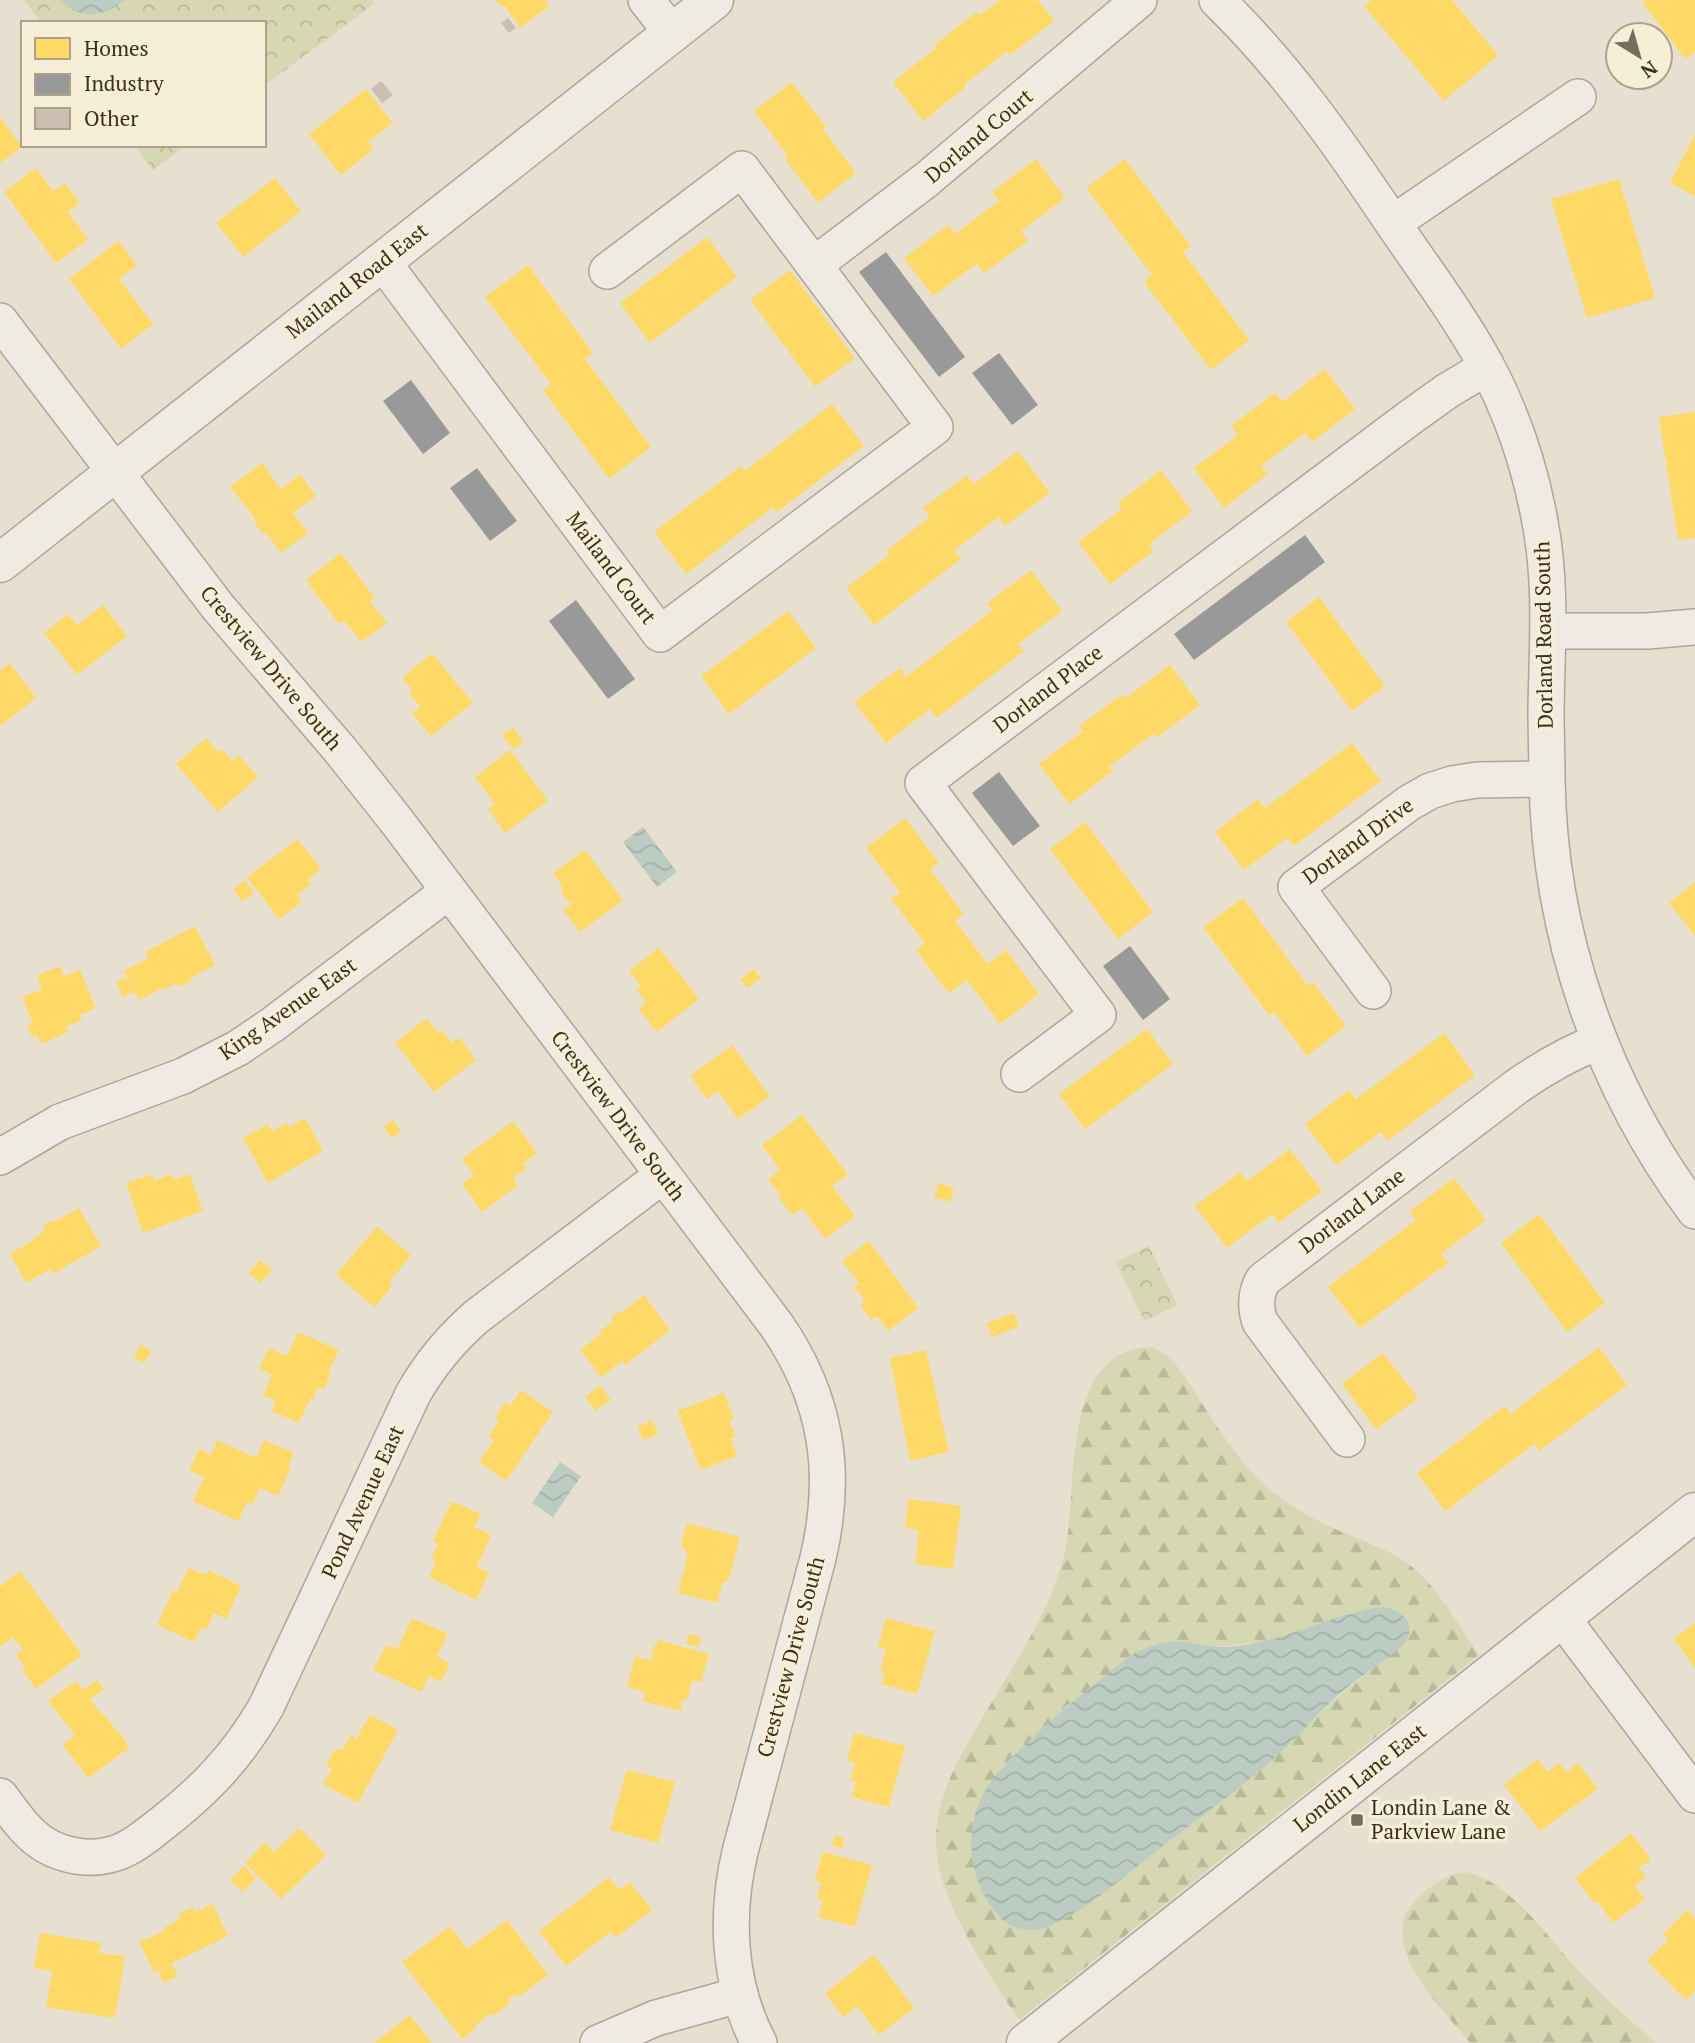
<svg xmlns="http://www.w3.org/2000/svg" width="1695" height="2043" font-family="'PT Serif',serif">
<defs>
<pattern id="forest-firs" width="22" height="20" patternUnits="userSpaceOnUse" patternTransform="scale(1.75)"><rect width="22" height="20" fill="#d6d7b3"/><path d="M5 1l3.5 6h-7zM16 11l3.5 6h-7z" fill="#b9b99a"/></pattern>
<pattern id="park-crowns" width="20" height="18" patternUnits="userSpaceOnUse" patternTransform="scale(1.75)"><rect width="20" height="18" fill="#d6d7b3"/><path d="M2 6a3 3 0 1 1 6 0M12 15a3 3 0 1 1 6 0" fill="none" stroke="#b9b99a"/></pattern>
<pattern id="water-waves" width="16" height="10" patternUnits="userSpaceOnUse" patternTransform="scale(1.75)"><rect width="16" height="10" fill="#bcccc2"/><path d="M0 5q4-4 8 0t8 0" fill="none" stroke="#a2b0a6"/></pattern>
</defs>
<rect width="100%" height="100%" fill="#e7e0d1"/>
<path fill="url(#forest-firs)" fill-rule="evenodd" d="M1152,1347l13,7 10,9c32,44 57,97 100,131 19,14 38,25 60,35 24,10 50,19 72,34 31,23 50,60 72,92l-460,365c-31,-48 -84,-122 -83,-181 0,-45 25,-84 47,-122 30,-51 66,-103 81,-161 16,-61 -8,-207 88,-209zM1382,1607l10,2 9,38 -63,49 -74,71 -135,106 -67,47 -17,7 -16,3 -35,-20 -7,-10 -7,-14 -9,-35 3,-35 16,-32 11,-15 65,-63 107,-65 44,6 49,-6 21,-5 65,-23z
M1466,1872c46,10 84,69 115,101 23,25 49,47 75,70h-186c-23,-29 -75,-79 -67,-119 1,-11 9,-20 16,-27 13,-13 28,-23 47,-25z"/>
<path fill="url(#park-crowns)" d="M24,0h348l3,3 -111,83v-63h-223z
M134,145h52l-33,25z
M1149,1246l28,59 -33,16 -28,-59z"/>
<path fill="url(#water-waves)" d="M60,0h65c-24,17 -42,21 -65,0z
M643,827l34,45 -20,15 -34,-45z
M560,1462l21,14 -28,41 -21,-14z
M1383,1607c23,4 36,20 18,40 -20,17 -43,31 -63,48 -21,19 -39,41 -60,60 -41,36 -86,68 -129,102 -26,21 -74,62 -105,71 -24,6 -41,-3 -54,-23 -20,-30 -26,-72 -9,-106 10,-21 26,-37 43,-53 34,-34 71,-63 109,-92 17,-8 33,-14 52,-12 10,1 21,4 31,5 60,1 110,-33 167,-40z"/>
<path fill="#ffd966" d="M496,0h49l4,6 -29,22 -16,-23 -2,2z
M1000,0h38l16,21 -44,34 -3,-4 -43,34 2,2 -43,34 -30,-39 43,-34 -2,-3 43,-33 3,3z
M1371,0h81l46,55 -54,46 -80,-95z
M1646,0h49v52l-10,7 -42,-56z
M792,82l34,45 -3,2 33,44 -38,30 -34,-45 4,-2 -34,-45z
M366,89l27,34 -25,19 6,7 -33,26 -32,-41z
M0,117l22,30 -22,16z
M1695,134v62l-25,-13z
M1036,159l29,39 -44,33 7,10 -44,32 -7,-9 -44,32 -29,-38 44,-33 7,9 44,-33 -7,-9z
M1125,159l66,87 -8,6 66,88 -38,30 -67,-88 8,-7 -66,-87z
M36,168l17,23 12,-8 15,20 -12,9 20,27 -32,24 -52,-71z
M275,178l26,33 -58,46 -27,-34z
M1619,179l36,119 -68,20 -36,-119z
M707,237l30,40 -87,66 -30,-40z
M118,241l19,24 -18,14 34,45 -32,25 -52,-70z
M528,265l65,88 -8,6 66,88 -42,32 -66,-89 8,-6 -66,-87z
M790,270l65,88 -40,29 -65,-87z
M1325,369l30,40 -43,33 -7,-9 -44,33 7,8 -44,34 -30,-40 44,-33 -7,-9 22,-17 22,-16 7,9z
M832,404l32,42 -87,66 -4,-5 -87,67 -32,-42 87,-66 4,5z
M1695,412v126l-17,2 -19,-123z
M1018,451l32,42 -45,33 -6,-9 -45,33 7,9 -87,66 -28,-37 43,-33 -3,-4 44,-34 -7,-9 44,-33 7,9z
M262,463l19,26 19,-15 16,22 -23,17 15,20 -27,20 -15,-21 -3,2 -9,-12 2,-2 -26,-33z
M1161,470l31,41 -43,33 5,7 -44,33 -32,-42 44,-33 -4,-6z
M341,553l34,45 -5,3 17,22 -26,19 -17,-22 -5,4 -33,-44z
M1031,570l31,41 -44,33 6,7 -87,67 -7,-9 -44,34 -32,-41 46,-34 6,9 87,-67 -6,-7z
M1319,597l66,89 -33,25 -66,-89z
M103,605l24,31 -50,39 -33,-42 24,-19 9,11z
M788,611l28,37 -87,66 -28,-38z
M432,653l41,50 -42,33 -19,-22 8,-7 -11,-14 3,-3 -10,-12z
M10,663l26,35 -36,28v-55z
M1170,665l30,40 -44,33 -3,-4 -44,33 4,4 -44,33 -30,-40 44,-33 -4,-5 23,-17 21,-15 3,4z
M513,727l11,15 -11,7 -11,-14z
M206,738l12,14 4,-3 11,12 6,-6 19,22 -40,35 -42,-48z
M1352,743l29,38 -87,65 -7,-8 -43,32 -29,-38 43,-33 7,9z
M510,750l38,51 -43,32 -17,-24 7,-5 -20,-27z
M905,818l34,45 -9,6 34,45 -9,7 33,43 18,-14 33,44 -39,30 -33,-44 -18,13 -17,-21 -16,-22 9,-7 -34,-44 9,-7 -34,-44z
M1085,822l68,90 -35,27 -68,-90z
M298,839l23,30 -13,11 3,4 -14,11 5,7 -23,17 -32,-42z
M585,850l38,50 -43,32 -17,-22 8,-5 -11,-15 3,-2 -10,-15z
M245,880l9,13 -12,9 -9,-13z
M1695,882v54l-26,-33z
M1243,898l65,88 5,-4 33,44 -39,30 -33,-44 -5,3 -66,-88z
M195,926l20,39 -25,13 2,3 -12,6 -2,-4 -14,7 -2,-2 -23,12 -15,-29 24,-13 -3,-6z
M659,948l40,51 -42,33 -18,-23 7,-6 -10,-14 5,-3 -12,-15z
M60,966l4,10 16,-6 16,38 -16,7 2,5 -16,7 2,5 -27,12 -4,-9 -5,2 -5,-11 6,-2 -11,-27 20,-8 -5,-14z
M754,969l7,9 -14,10 -7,-9z
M126,977l8,15 -11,5 -7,-15z
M427,1018l11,15 4,-3 10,13 7,-6 17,23 -42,32 -39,-49z
M1147,1029l26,35 -88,65 -26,-35z
M1444,1033l31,42 -88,66 -6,-9 -45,33 -31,-41 44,-34 7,9z
M732,1045l38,51 -32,23 -20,-28 -11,8 -17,-23z
M802,1115l46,59 -16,12 23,30 -30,23 -23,-31 -10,7 -13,-17 2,-2 -13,-17 12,-9 -18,-25z
M305,1118l18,33 -55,32 -25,-45 25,-14 4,7 15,-8 2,4z
M393,1120l8,11 -8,7 -10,-11z
M513,1121l24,32 -14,10 4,5 -14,10 5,7 -36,27 -20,-28 12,-9 -12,-16z
M1290,1149l32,42 -44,32 -6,-9 -45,34 -32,-42 45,-34 7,9z
M152,1174l2,7 18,-7 2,6 16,-6 13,37 -60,22 -17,-50z
M1454,1178l32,42 -45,34 7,9 -88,65 -32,-41 88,-67 -6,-9z
M939,1183l15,5 -4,14 -16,-5z
M79,1208l22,38 -48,28 -2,-5 -25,14 -16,-29 24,-14 -1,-1 12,-8 -3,-5 11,-6 1,2z
M1539,1214l66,89 -38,29 -66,-89z
M377,1226l34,29 -22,27 4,3 -18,22 -39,-32z
M869,1241l49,67 -30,23 -11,-15 -6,4 -11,-15 5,-4 -11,-15 5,-3 -17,-22z
M260,1260l12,10 -12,13 -11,-10z
M644,1295l26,35 -45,35 -3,-4 -21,16 -21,-27 21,-16 -2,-2 14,-11 -2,-3 9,-7 1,2z
M1014,1313l5,14 -27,10 -5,-14z
M298,1332l41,18 -11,23 3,1 -7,15 -6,-2 -5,13 -3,-1 -11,24 -28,-12 5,-10 -13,-6 9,-20 -13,-6 10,-21 18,8z
M140,1345l11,5 -6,13 -11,-5z
M1599,1347l28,38 -88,66 -5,-7 -89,67 -28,-38 88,-67 5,8z
M926,1350l23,102 -39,9 -20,-103z
M1383,1353l35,45 -42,31 -34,-45z
M600,1386l11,13 -15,12 -11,-14z
M521,1390l32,22 -47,69 -27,-19 15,-22 -5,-4 10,-15 -4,-3 10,-16 5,4z
M724,1393l10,26 -5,2 7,15 -5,3 6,17 -36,14 -24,-59z
M652,1420l6,14 -15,6 -6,-13z
M217,1440l39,18 8,-18 30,13 -6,13 3,1 -13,29 -18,-8 -8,17 -5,-3 -9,19 -45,-20 11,-24 -15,-7 10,-21 12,6z
M909,1499l52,7 -8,63 -38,-5 4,-34 -14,-3z
M452,1501l29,13 -7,13 17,8 -14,32 12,6 -13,27 -47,-23 7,-16 -5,-2 7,-15 -5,-3z
M687,1523l53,14 -12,45 -5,-1 -6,22 -39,-10 10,-38 -7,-11z
M188,1568l18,7 2,-5 33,16 -15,33 -12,-6 -8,17 -5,-2 -7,14 -37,-17 16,-35 4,2z
M20,1571l62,84 -46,34 -14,-19 3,-3 -9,-12 7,-5 -10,-13 -13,10v-61z
M412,1618l36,16 -11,23 13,6 -9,19 -12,-6 -8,16 -48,-22 13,-25 11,5z
M886,1618l49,13 -18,63 -36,-10 4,-12 -5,-1 6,-22 -8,-2z
M1695,1623v45l-21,-29z
M689,1634l12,3 -2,10 -13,-3z
M658,1640l51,14 -8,28 -9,-1 -5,19 -4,-1 -3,12 -37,-10 2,-9 -18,-5 8,-31 18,5 -2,-4 3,-11 3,-2z
M97,1680l7,9 -14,10 12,16 2,-1 13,17 3,1 9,16 -41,30 -25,-33 12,-10 -27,-34 28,-20 7,9z
M370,1715l28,15 -40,73 -35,-19 9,-16 -6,-4 10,-16 6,3 9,-16 5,4z
M854,1733l51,13 -16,61 -37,-10 4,-15 -6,-1 5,-18 -8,-2z
M1538,1759l10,13 11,-9 8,9 11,-9 20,26 -58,42 -36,-46z
M627,1770l48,12 -17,61 -48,-13z
M299,1828l27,27 -45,44 -36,-36 20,-21 9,10z
M1631,1833l20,26 -12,9 7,9 -11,9 10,13 -32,24 -16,-22 -3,2 -19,-25z
M835,1836l10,3 -4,10 -9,-4z
M823,1852l49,13 -17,62 -37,-10 5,-17 -6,-2 4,-16 -6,-1z
M244,1866l12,12 -13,14 -13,-12z
M609,1877l10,13 11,-8 22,28 -37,28 -5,-6 -44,34 -27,-35z
M213,1904l15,32 -74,36 -15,-30 25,-11 -1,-3 18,-9 -3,-5 15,-7 2,5z
M1687,1910l8,8v73l-9,9 -39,-39 21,-22 -5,-5z
M507,1920l41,55 -30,22 -3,-3 -7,6 2,3 -17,13 -2,-3 -16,12 2,2 -15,12 -60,-77 48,-36 17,23z
M40,1933l61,10 -2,10 26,3 -10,62 -69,-11 6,-36 -18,-3z
M874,1955l40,53 -35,27 -22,-29 -14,11 -18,-24z
M172,1964l6,12 -15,7 -5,-12z
M410,2015l22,28h-58z"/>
<path fill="#999" d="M886,252l79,105 -26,20 -80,-105z
M999,353l39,52 -26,20 -40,-52z
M411,380l39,53 -27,21 -40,-53z
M477,468l40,53 -27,20 -40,-53z
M1305,535l20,27 -131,98 -20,-26z
M576,600l59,79 -27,20 -59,-78z
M999,772l41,54 -27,20 -41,-53z
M1130,946l40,53 -27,21 -40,-54z"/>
<path fill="#cbbfb2" d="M508,18l8,10 -7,5 -8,-10z
M381,81l12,14 -11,8 -11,-14z"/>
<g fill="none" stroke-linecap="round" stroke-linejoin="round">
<defs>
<path id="minor" d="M646,0l26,33
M1217,0c69,67 122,143 175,222 32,47 66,92 93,141 27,50 45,103 55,159 12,62 7,125 6,188 0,23 1,45 1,68 2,156 55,308 148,433
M1393,223l185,-126
M382,261l278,373 275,-207 -193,-258 -135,102
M814,265l112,-85 213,-180
M0,321l218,286 123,144 54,68 382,507c50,73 61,147 41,232l-78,294c-15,64 -12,132 19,191
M1548,631h99l48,-4
M1373,991l-77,-104 113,-84 21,-12 22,-7 25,-4 70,-1
M1019,1074l79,-59 -175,-232 485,-364 39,-28 40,-24
M0,1157l60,-35 123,-46 55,-28 34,-23 177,-134
M1347,1439l-87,-117c-5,-15 -5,-28 3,-42l253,-193c27,-19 53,-34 84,-46
M1562,1618l133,177
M0,1796c14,18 26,38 47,50 18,10 42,14 62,9 18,-4 32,-15 46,-26 47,-36 81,-70 111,-122l147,-313c17,-30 37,-54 63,-77l187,-142
M598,2043l58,-25 83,-23"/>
<path id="tertiary" d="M0,563l714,-563
M1026,2043l669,-531"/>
</defs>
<use href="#minor" stroke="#ada599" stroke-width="38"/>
<use href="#tertiary" stroke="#ada599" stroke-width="41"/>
<use href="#minor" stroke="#efebe3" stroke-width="35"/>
<use href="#tertiary" stroke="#efebe3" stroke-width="38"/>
</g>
<rect fill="#786c5e" stroke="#f7eed8" stroke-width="2.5" x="1350" y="1813" width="14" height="14" rx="3.5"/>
<g text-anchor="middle" stroke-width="7" stroke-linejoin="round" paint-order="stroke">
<g font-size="21" fill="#3d2e20" stroke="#f7eed8">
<text transform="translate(979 136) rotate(-40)" y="7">Dorland Court</text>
<text transform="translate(357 281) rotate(-38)" y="7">Mailand Road East</text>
<text transform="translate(611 568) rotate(53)" y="7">Mailand Court</text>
<text transform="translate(1544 635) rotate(-91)" y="7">Dorland Road South</text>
<text transform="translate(271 668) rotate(50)" y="7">Crestview Drive South</text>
<text transform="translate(1048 689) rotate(-37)" y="7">Dorland Place</text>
<text transform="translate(1358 841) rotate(-36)" y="7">Dorland Drive</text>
<text transform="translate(288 1009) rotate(-35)" y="7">King Avenue East</text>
<text transform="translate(618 1116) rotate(53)" y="7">Crestview Drive South</text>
<text transform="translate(1352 1211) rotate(-37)" y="7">Dorland Lane</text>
<text transform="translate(363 1502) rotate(-65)" y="7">Pond Avenue East</text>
<text transform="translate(791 1657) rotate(-75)" y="7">Crestview Drive South</text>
<text transform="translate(1360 1778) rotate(-38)" y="7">Londin Lane East</text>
</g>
<g font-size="21" fill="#3d2e20" stroke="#f7eed8" text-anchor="start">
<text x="1371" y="1815">Londin Lane &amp;<tspan x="1371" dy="24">Parkview Lane</tspan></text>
</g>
</g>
<rect x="21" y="21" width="245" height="126" fill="#f7eed8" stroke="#ada18e" stroke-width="2"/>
<rect x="35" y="38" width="35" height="21" fill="#ffd966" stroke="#ada18e" stroke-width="2"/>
<text x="84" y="56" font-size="21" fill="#3d2e20">Homes</text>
<rect x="35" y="74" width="35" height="21" fill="#999999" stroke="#ada18e" stroke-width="2"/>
<text x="84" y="91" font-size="21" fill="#3d2e20">Industry</text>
<rect x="35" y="108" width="35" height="21" fill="#cbbfb2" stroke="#ada18e" stroke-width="2"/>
<text x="84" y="126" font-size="21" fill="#3d2e20">Other</text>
<g transform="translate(1639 56) rotate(143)"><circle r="33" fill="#f7eed8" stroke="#ada18e" stroke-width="2"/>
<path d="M0-5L12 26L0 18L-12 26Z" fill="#786c5e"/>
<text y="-10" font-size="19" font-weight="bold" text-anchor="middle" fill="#3d2e20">N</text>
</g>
</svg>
